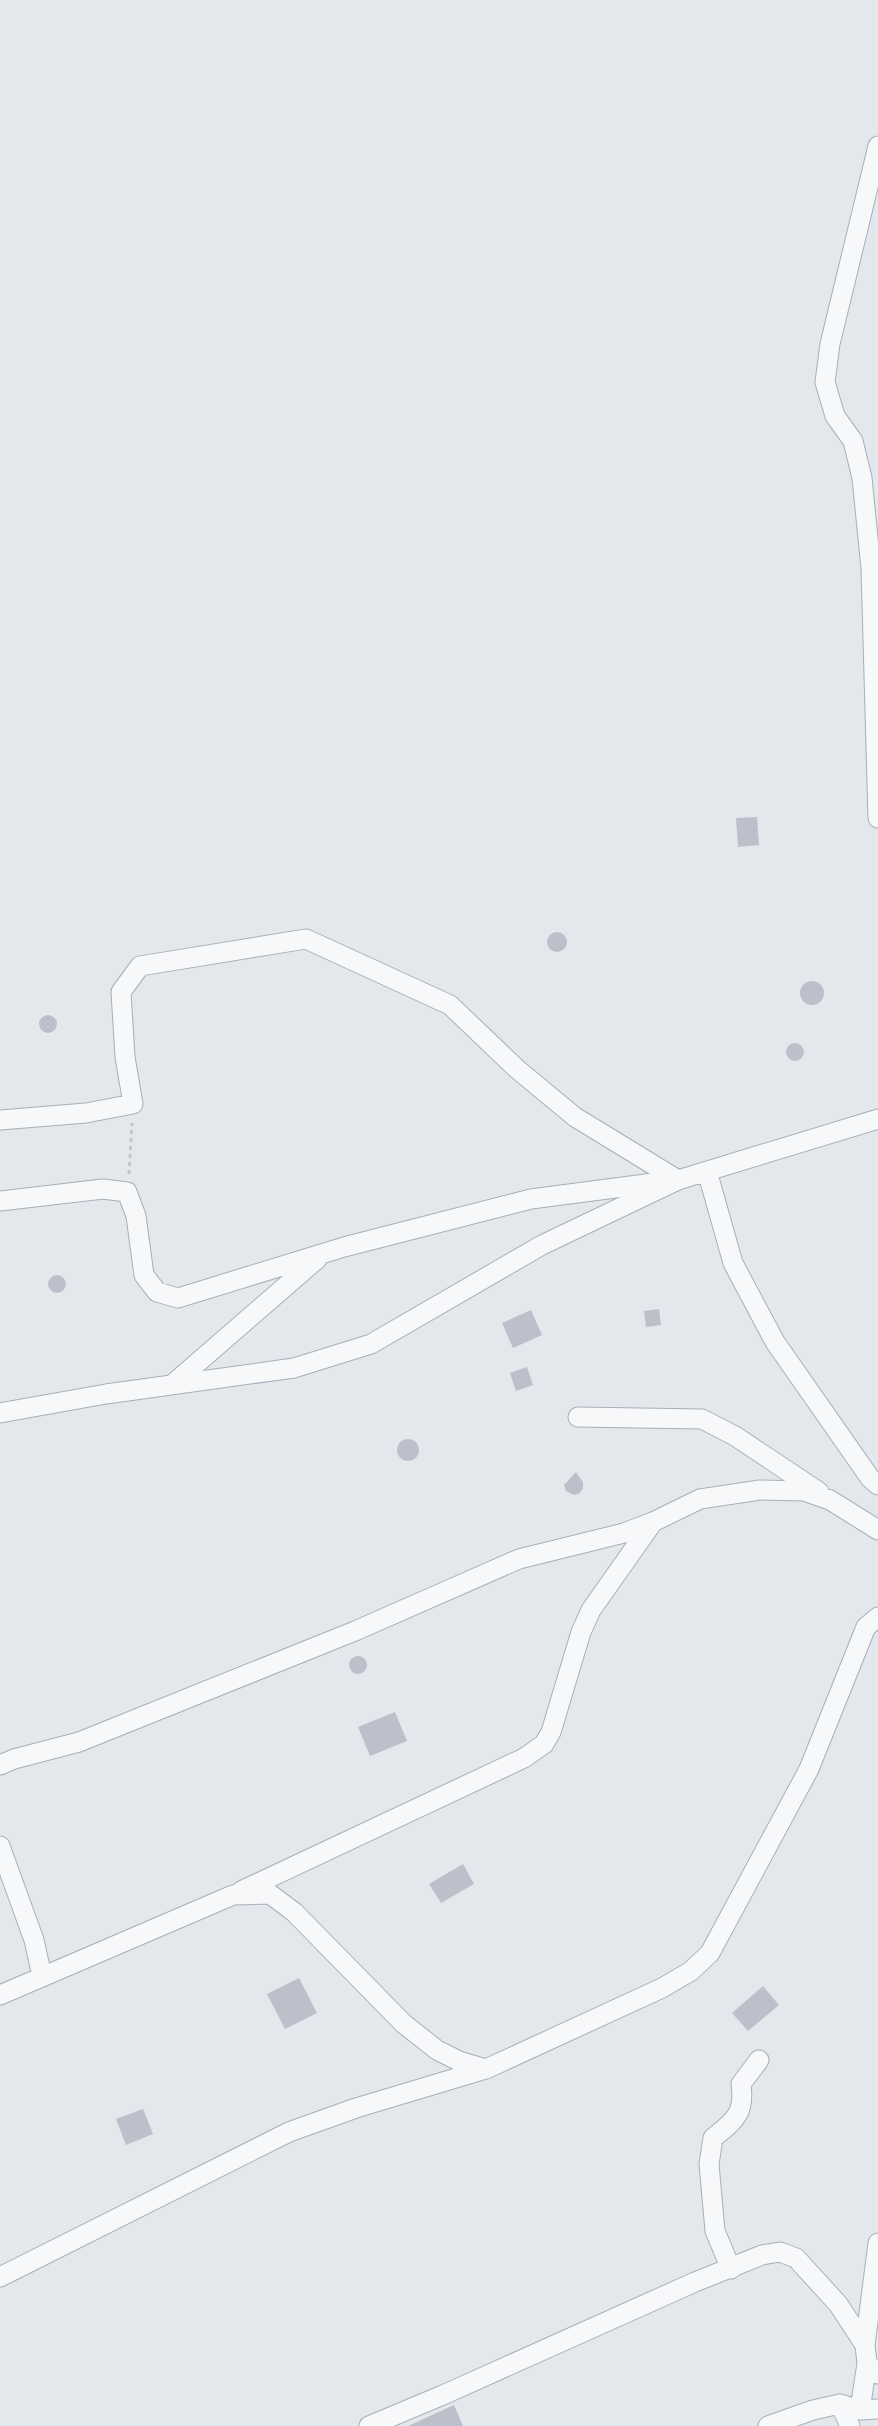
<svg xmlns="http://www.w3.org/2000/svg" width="878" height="2426" font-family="'Exo 2',sans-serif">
<rect width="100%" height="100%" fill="#e4e7ec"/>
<path fill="#bbc0ca" d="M757,817l2,28 -21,2 -2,-29z
M547 942a10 10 0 1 1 20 0a10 10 0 1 1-20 0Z
M800 993a12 12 0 1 1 24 0a12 12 0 1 1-24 0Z
M39 1024a9 9 0 1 1 18 0a9 9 0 1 1-18 0Z
M786 1052a9 9 0 1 1 18 0a9 9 0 1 1-18 0Z
M48 1284a9 9 0 1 1 18 0a9 9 0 1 1-18 0Z
M659,1309l2,16 -15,2 -2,-16z
M531,1310l11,25 -29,13 -11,-25z
M527,1367l6,18 -17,6 -6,-18z
M397 1450a11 11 0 1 1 22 0a11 11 0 1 1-22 0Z
M576,1472l7,10v6l-3,5 -6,2 -8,-4 -2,-6z
M349 1665a9 9 0 1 1 18 0a9 9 0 1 1-18 0Z
M395,1712l12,29 -37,15 -12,-29z
M463,1864l11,20 -33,19 -12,-19z
M299,1978l18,35 -32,16 -18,-35z
M763,1986l16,19 -31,26 -16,-18z
M143,2109l10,25 -27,11 -10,-26z
M454,2405l9,21h-55z"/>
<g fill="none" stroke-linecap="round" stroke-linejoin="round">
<defs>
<path id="minor" d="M878,146l-48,198 -5,38 10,34 18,25 9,37 9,90 7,250
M0,1120l86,-7 47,-9 -8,-47 -4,-65 19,-26 166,-27 144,66 67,64 58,48 103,63
M707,1171l26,92 42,79 95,136 8,7
M0,1201l103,-12 24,3 9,24 8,59 13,17 21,6 166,-51 187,-48 130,-17
M173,1384l144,-125
M0,1413l106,-19 188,-26 77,-24 171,-99 136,-65 200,-61
M578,1417l124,2 33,17 84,56
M0,1765l14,-6 65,-17 276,-111 164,-72 105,-26 29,-11 47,-23 60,-9 44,1 26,9 48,30
M0,1846l34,94 8,36
M241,1891l283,-133 20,-14 7,-12 30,-100 10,-22 62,-88
M0,1995l233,-100 37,-1 24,18 110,112 33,26 22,11 27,8 176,-81 29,-17 19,-18 99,-184 57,-142 12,-10
M731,2269l-16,-38 -6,-67 4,-26c22,-18 32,-24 28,-54l18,-24
M0,2277l289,-145 67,-24 130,-39
M865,2345l13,-102
M840,2404l10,22
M860,2410l7,-47
M369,2426l74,-31 252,-113 67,-27 18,-3 16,6 42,46 27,41 2,18 11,11
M768,2426l45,-16 27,-6 20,6 18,-1"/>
</defs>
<use href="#minor" stroke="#a9aeb7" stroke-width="21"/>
<path stroke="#c2c5cb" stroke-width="3" stroke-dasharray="4 4" stroke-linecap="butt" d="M129,1174l3,-51"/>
<use href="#minor" stroke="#f7f8fa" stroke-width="19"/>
</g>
</svg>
